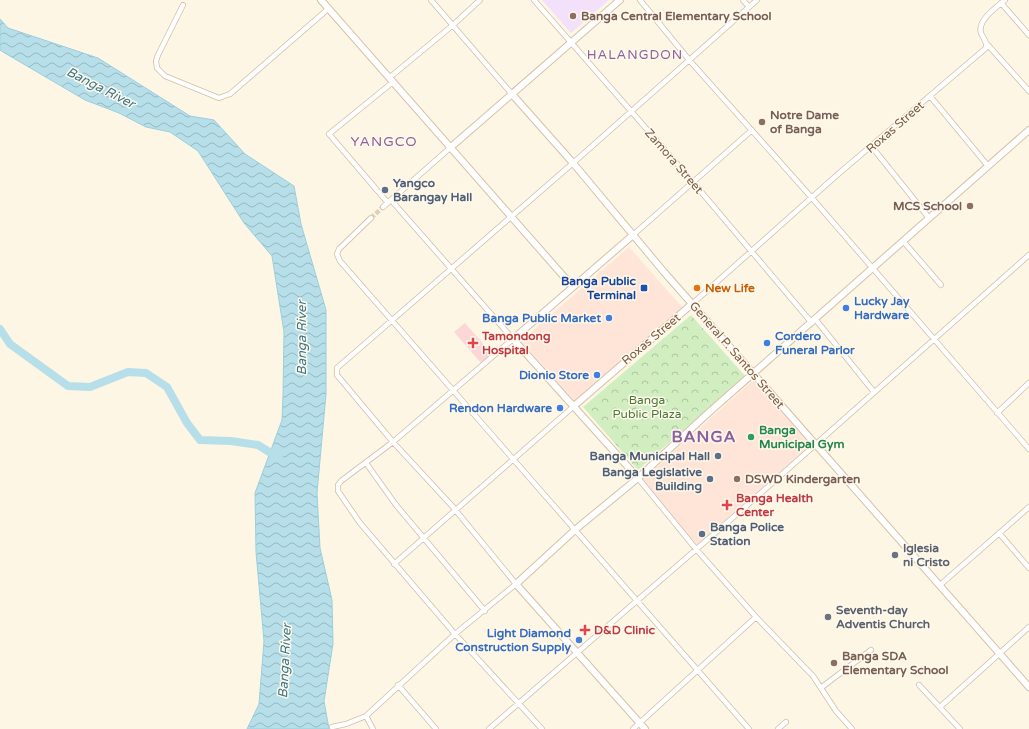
<svg xmlns="http://www.w3.org/2000/svg" width="1029" height="729" font-family="'Varela Round',sans-serif">
<defs>
<pattern id="park-crowns" width="20" height="18" patternUnits="userSpaceOnUse"><rect width="20" height="18" fill="#d0eec0"/><path d="M2 6a3 3 0 1 1 6 0M12 15a3 3 0 1 1 6 0" fill="none" stroke="#aec49e"/></pattern>
<pattern id="water-waves" width="16" height="10" patternUnits="userSpaceOnUse"><rect width="16" height="10" fill="#b6dfea"/><path d="M0 5q4-4 8 0t8 0" fill="none" stroke="#99b8bf"/></pattern>
</defs>
<rect width="100%" height="100%" fill="#fef6e4"/>
<path fill="#ffe5d7" d="M629,247l54,61 -108,93 -54,-60z
M753,380l59,64 -115,101 -56,-64z"/>
<path fill="#f3e0fb" d="M542,0h67l-38,33z"/>
<path fill="#fdd6d8" d="M465,323l27,31 -11,9 -27,-31z"/>
<path fill="url(#park-crowns)" d="M691,315l54,61 -107,94 -55,-63z"/>
<path fill="#d0eec0" d="M645,388l18,20 -10,8 -18,-20z"/>
<path fill="url(#water-waves)" stroke="#9bcfdd" d="M0,19l8,9 90,30 92,58 24,4 31,34 49,32 7,38 25,86v84l-9,99 3,55 12,52 1,44 -9,57 5,28h-82l12,-25 5,-63 -8,-89 -1,-59 27,-73 1,-25 1,-63 -12,-76 -28,-33 -46,-72 -28,-19 -24,-5 -27,-14 -34,-13 -82,-48 -3,-2z"/>
<g fill="none" stroke-linecap="round" stroke-linejoin="round">
<path stroke="#b6dfea" stroke-width="8" d="M0,329l10,15 58,42 22,1 38,-15 18,1 21,14 20,36 13,17 31,1 27,4 21,13"/>
<path stroke="#ddd0bc" stroke-width="4.5" stroke-dasharray="4.5 2" stroke-linecap="butt" d="M371,218l12,-11"/>
<defs>
<path id="street" d="M431,0l80,93
M534,0l158,181 120,142
M640,0l50,61 122,137 217,251
M743,0l6,7
M1001,3l28,32
M183,5l-25,50 -2,6 1,7 8,8 54,22 11,-4 98,-85
M987,44l42,47
M389,78l64,-53 27,-25
M930,96l58,70
M872,147l57,71
M391,200l122,139 -120,103 -52,39 -3,4v6l22,32 95,111 87,95
M388,203l-59,-69 64,-52
M383,207l68,-60
M371,218l-32,31 -2,5 3,7 409,468
M633,235l119,-105
M903,241l38,44
M692,304l145,-129 149,-127c2,-5 -3,-10 -5,-15 -4,-13 16,-26 24,-33
M816,320l58,72
M997,413l32,-30
M366,463l30,42 89,106
M638,478l58,71 60,68 57,59 23,35 16,18
M999,533l30,35
M394,564l180,-158
M940,585l89,-78
M398,685l38,44
M919,685l41,44
M822,687l49,-37
M940,707l89,-80
M366,716l7,13
M332,727l14,-3 20,-8 89,-82 61,-50 -63,-77 -60,-65 -56,-67v-7l236,-205 184,-163
M489,729l256,-222 284,-252
M633,729l123,-112
M778,729l8,-7"/>
<path id="secondary" d="M321,0l252,287
M511,93l62,70 91,109 365,415
M451,147l169,-147
M633,235l-120,104 125,139
M574,406l118,-102
M645,729l-129,-145 60,-55 62,-51 68,-63 323,-285"/>
</defs>
<use href="#street" stroke="#d1bda8" stroke-width="6"/>
<use href="#secondary" stroke="#d7c0a8" stroke-width="8"/>
<use href="#street" stroke="#fff" stroke-width="4.5"/>
<use href="#secondary" stroke="#fff" stroke-width="6"/>
</g>
<g fill="#8d6e63" stroke="#fff9ec" stroke-width="1.5">
<circle cx="573" cy="16" r="4"/>
<circle cx="762" cy="122" r="4"/>
<circle cx="970" cy="206" r="4"/>
<circle cx="737" cy="479" r="4"/>
<circle cx="834" cy="663" r="4"/>
</g>
<g fill="#5c6f8a" stroke="#fff9ec" stroke-width="1.5">
<circle cx="385" cy="190" r="4"/>
<circle cx="718" cy="456" r="4"/>
<circle cx="710" cy="479" r="4"/>
<circle cx="702" cy="534" r="4"/>
</g>
<rect fill="#1a4fb4" stroke="#fff9ec" stroke-width="1.5" x="640" y="284" width="8" height="8" rx="2"/>
<circle fill="#e8710a" stroke="#fff9ec" stroke-width="1.5" cx="697" cy="288" r="4"/>
<g fill="#3f7fe0" stroke="#fff9ec" stroke-width="1.5">
<circle cx="846" cy="308" r="4"/>
<circle cx="609" cy="318" r="4"/>
<circle cx="767" cy="343" r="4"/>
<circle cx="597" cy="375" r="4"/>
<circle cx="560" cy="408" r="4"/>
<circle cx="579" cy="640" r="4"/>
</g>
<g fill="#e0444e" stroke="#fff9ec" stroke-width="1.5">
<path d="M471 337h4v4h4v4h-4v4h-4v-4h-4v-4h4z"/>
<path d="M725 499h4v4h4v4h-4v4h-4v-4h-4v-4h4z"/>
<path d="M583 624h4v4h4v4h-4v4h-4v-4h-4v-4h4z"/>
</g>
<circle fill="#2e9e5b" stroke="#fff9ec" stroke-width="1.5" cx="751" cy="437" r="4"/>
<g fill="#6b7280" stroke="#fff9ec" stroke-width="1.5">
<circle cx="895" cy="555" r="4"/>
<circle cx="828" cy="617" r="4"/>
</g>
<g text-anchor="middle" stroke-width="3" stroke-linejoin="round" paint-order="stroke">
<g font-size="12" font-weight="bold" fill="#785e54" stroke="#fff9ec" text-anchor="start">
<text x="581" y="20">Banga Central Elementary School</text>
<text x="770" y="119">Notre Dame<tspan x="770" dy="14">of Banga</tspan></text>
<text x="962" y="210" text-anchor="end">MCS School</text>
<text x="745" y="483">DSWD Kindergarten</text>
<text x="842" y="660">Banga SDA<tspan x="842" dy="14">Elementary School</tspan></text>
</g>
<g font-size="12" fill="#7a5c46" stroke="#fff9ec">
<text transform="translate(895 127) rotate(-41)" y="4">Roxas Street</text>
<text transform="translate(674 161) rotate(49)" y="4">Zamora Street</text>
<text transform="translate(651 339) rotate(-40)" y="4">Roxas Street</text>
<text transform="translate(737 355) rotate(49)" y="4">General P. Santos Street</text>
</g>
<g font-size="12" font-weight="bold" fill="#4e5e75" stroke="#fff9ec" text-anchor="start">
<text x="393" y="187">Yangco<tspan x="393" dy="14">Barangay Hall</tspan></text>
<text x="710" y="460" text-anchor="end">Banga Municipal Hall</text>
<text x="702" y="476" text-anchor="end">Banga Legislative<tspan x="702" dy="14">Building</tspan></text>
<text x="710" y="531">Banga Police<tspan x="710" dy="14">Station</tspan></text>
</g>
<g font-size="12" font-weight="bold" fill="#164399" stroke="#fff9ec" text-anchor="end">
<text x="636" y="285">Banga Public<tspan x="636" dy="14">Terminal</tspan></text>
</g>
<g font-size="12" font-weight="bold" fill="#c56008" stroke="#fff9ec" text-anchor="start">
<text x="705" y="292">New Life</text>
</g>
<g font-size="12" font-weight="bold" fill="#366cbe" stroke="#fff9ec" text-anchor="end">
<text x="854" y="305" text-anchor="start">Lucky Jay<tspan x="854" dy="14">Hardware</tspan></text>
<text x="601" y="322">Banga Public Market</text>
<text x="775" y="340" text-anchor="start">Cordero<tspan x="775" dy="14">Funeral Parlor</tspan></text>
<text x="589" y="379">Dionio Store</text>
<text x="552" y="412">Rendon Hardware</text>
<text x="571" y="637">Light Diamond<tspan x="571" dy="14">Construction Supply</tspan></text>
</g>
<g font-size="12" font-weight="bold" fill="#be3a42" stroke="#fff9ec" text-anchor="start">
<text x="482" y="340">Tamondong<tspan x="482" dy="14">Hospital</tspan></text>
<text x="736" y="502">Banga Health<tspan x="736" dy="14">Center</tspan></text>
<text x="594" y="634">D&amp;D Clinic</text>
</g>
<g font-size="12" fill="#497a3b" stroke="#fff9ec">
<text x="647" y="404">Banga<tspan x="647" dy="14">Public Plaza</tspan></text>
</g>
<g font-size="12" font-weight="bold" fill="#27864d" stroke="#fff9ec" text-anchor="start">
<text x="759" y="434">Banga<tspan x="759" dy="14">Municipal Gym</tspan></text>
</g>
<g font-size="12" font-weight="bold" fill="#5b616d" stroke="#fff9ec" text-anchor="start">
<text x="903" y="552">Iglesia<tspan x="903" dy="14">ni Cristo</tspan></text>
<text x="836" y="614">Seventh-day<tspan x="836" dy="14">Adventis Church</tspan></text>
</g>
<g font-size="13" letter-spacing="1" fill="#8d619e" stroke="#fff9ec">
<text x="635" y="59">HALANGDON</text>
</g>
<g font-size="13" font-style="italic" fill="#3b7788" stroke="#fff9ec">
<text transform="translate(101 87) rotate(27)" y="5">Banga River</text>
<text transform="translate(301 338) rotate(-90)" y="5">Banga River</text>
<text transform="translate(284 661) rotate(-87)" y="5">Banga River</text>
</g>
<g font-size="14" letter-spacing="1" fill="#8d619e" stroke="#fff9ec">
<text x="384" y="146">YANGCO</text>
</g>
<g font-size="16" font-weight="bold" letter-spacing="1" fill="#8d619e" stroke="#fff9ec">
<text x="704" y="442">BANGA</text>
</g>
</g>
</svg>
